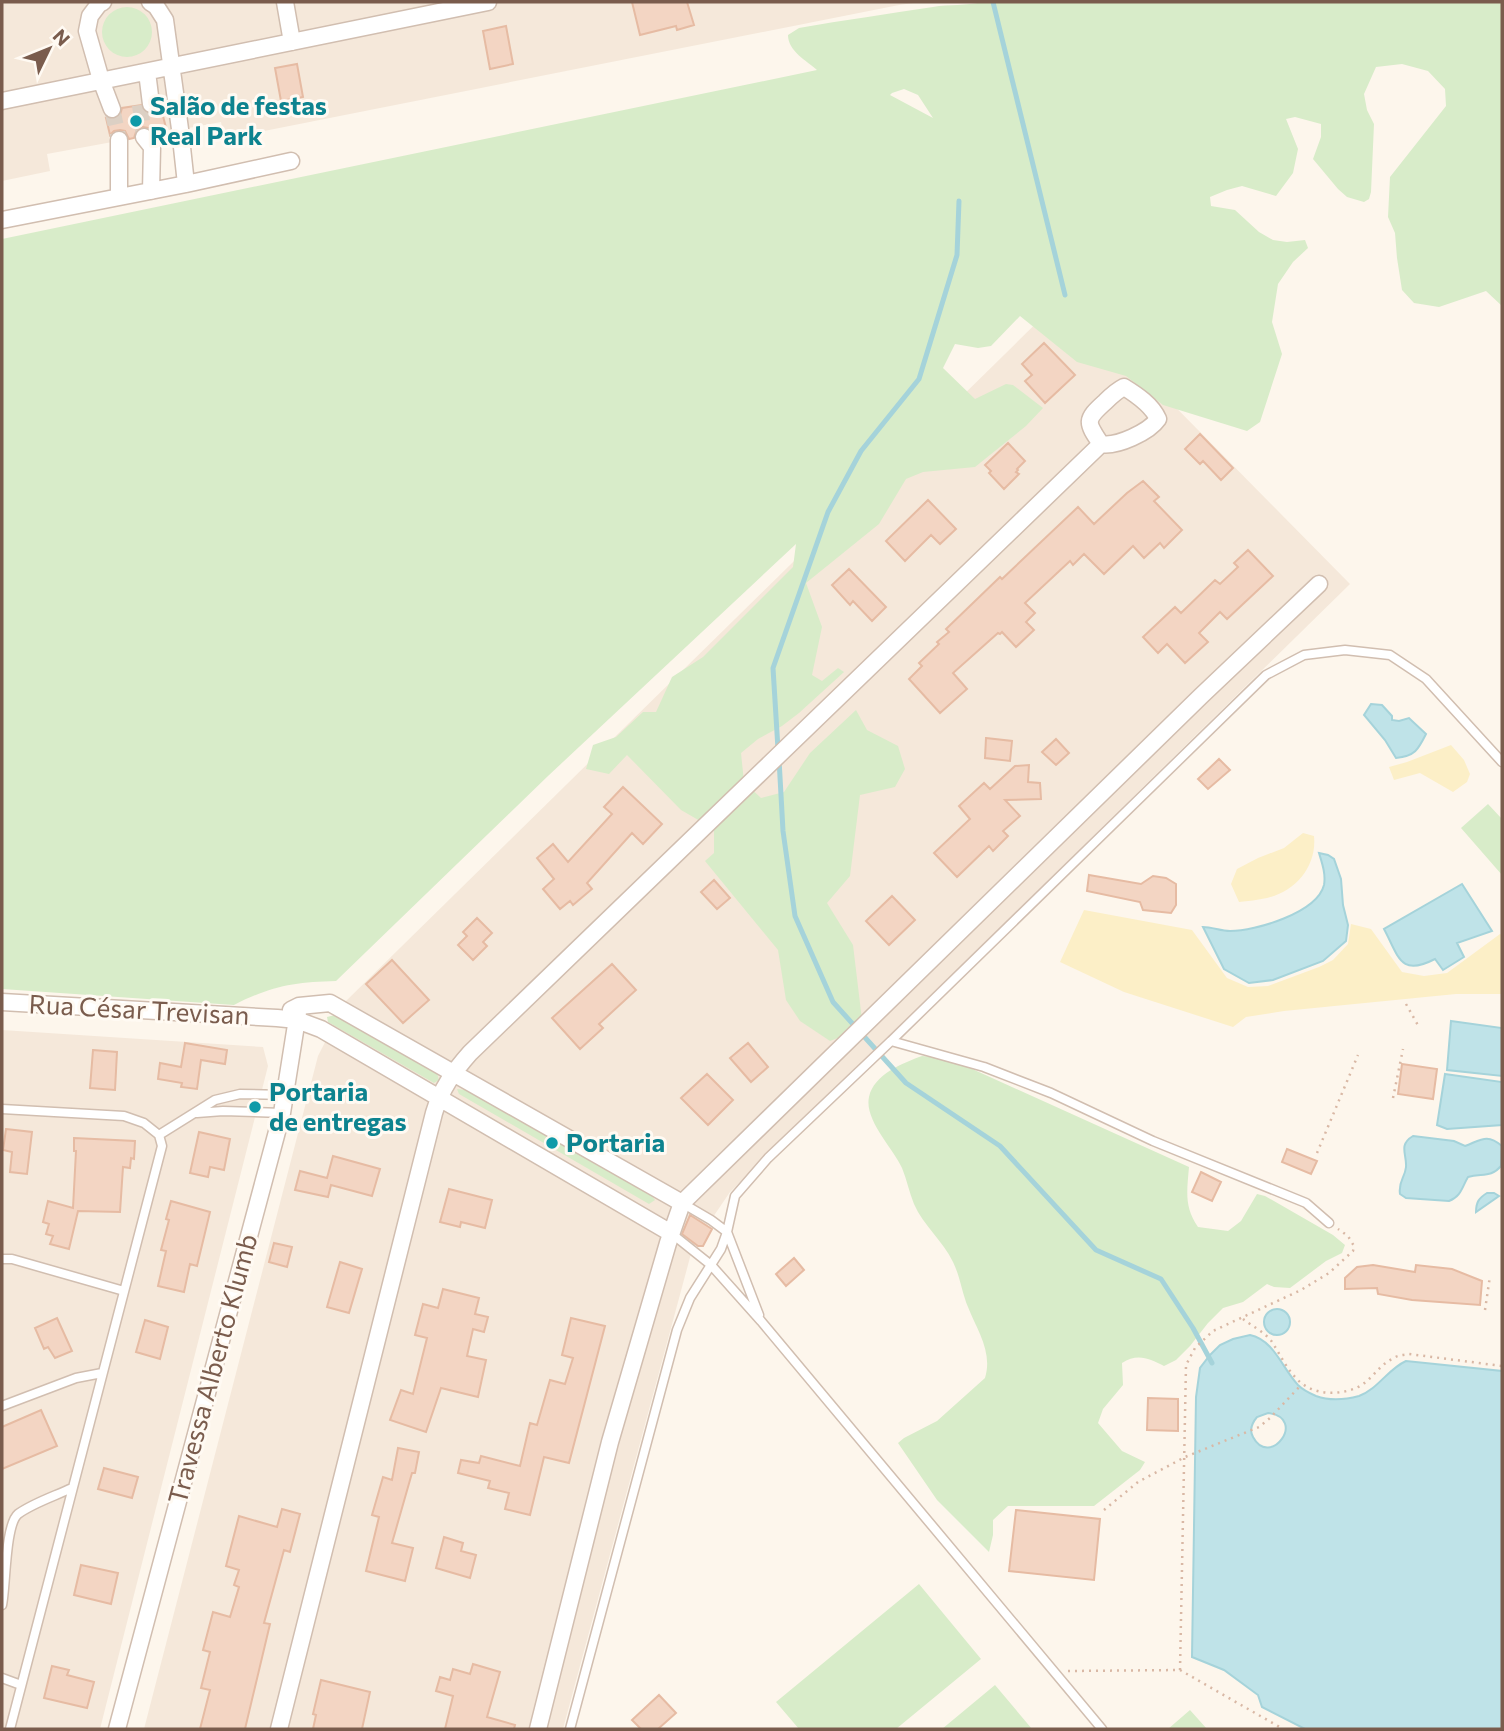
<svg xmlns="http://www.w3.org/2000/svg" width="1504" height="1731" font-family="Commissioner,sans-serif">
<rect width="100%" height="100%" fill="#fdf6ec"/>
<path fill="#f5e8da" d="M2,2h919l-22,3 -675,134 -3,-17 -174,32 3,17 -48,10z
M1065,295l285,289 -620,608 -19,28 -19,30 -129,479h-419l174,-673 28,-55z
M2,1030l261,17 5,19 -168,663h-98z"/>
<path fill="#d8ecc9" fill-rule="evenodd" d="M982,2h520v304l-16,-15 -47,16 -25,-4 -12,-13 -5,-32 -2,-25 -7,-16 2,-40 56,-71 -1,-17 -17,-18 -26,-7 -26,3 -12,27 3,16 7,14 -3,68 -2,7 -5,3 -17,-5 -9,-8 -25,-30 8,-22v-13l-26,-7 -9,2 12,30 -5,24 -17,23 -34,-10 -15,4 -17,7 1,9 24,4 24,22 14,8 14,2 18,-2 3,8 -15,14 -15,22 -6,38 10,32 -22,68 -13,9 -84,-26 -37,-29 -49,-14 -57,-46 -29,30 -13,2 -23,-4 -12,24 32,31 31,-15 7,1 30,23 -17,18 -51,41 -52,5 -17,7 -27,45 -73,59 16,44 -10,48 10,6 16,-13 6,4 -45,41 -17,13 -24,13 -17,14 3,29 17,16 23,-6 26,-39 46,-43 11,20 31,16 7,23 -10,18 -35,8 -10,81 -23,27 26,42 10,83 -33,13 -30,-20 -14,-21 -8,-50 -73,-89 9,-8v-24l-33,-19 -54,-55 -18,19 -23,-5 7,-24 23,-8 27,-25h13l16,-35 31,-20 90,-90 3,-23 -248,232 -212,205c-41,1 -65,5 -102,24l-232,-16v-750l815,-169c-10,-9 -29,-19 -29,-35l11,-7c45,-8 89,-14 134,-21 16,-3 33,-1 49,-5zM904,89l14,6 15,23 -43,-23 2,-2z
M102 32a25 25 0 1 1 50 0a25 25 0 1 1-50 0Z
M1488,804l14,15v56l-41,-47z
M335,1015l102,58 2,7 -5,3 -106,-61 -1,-5z
M922,1056l23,2 14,5 230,104c-2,24 -5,40 9,60l30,4 13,-10 16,-27 8,2 68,39 12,10 -3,8 -16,8 -36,27 -16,-1 -7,-3 -24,18 -20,6 -15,15 -18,23 -14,14 -12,6c-15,-8 -27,-13 -42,-3l1,22 -20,24 -5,14 24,28 23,11 -5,8 -46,36h-86l-15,14v15l-4,17 -52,-52 -39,-57 6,-5 33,-17 48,-43c8,-26 -8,-48 -17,-71 -6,-14 -8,-31 -15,-45 -10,-21 -30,-37 -39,-58 -5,-12 -7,-24 -12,-36 -9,-20 -38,-48 -33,-71 5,-23 34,-34 53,-41z
M457,1089l9,1 185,105 4,5 -6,4 -190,-110z
M919,1584l62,75 -85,70h-97l-23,-27z
M995,1685l37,44h-90z
M1190,1710l17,19h-39z"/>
<path fill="#fcefc7" d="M1451,745l13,15 6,14 -3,8 -14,10 -33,-19 -26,7 -5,-13 18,-5z
M1303,833l11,3c3,30 -18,55 -47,62 -9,2 -19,3 -28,4l-8,-18 6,-15 21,-11 26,-10z
M1084,910l108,20 35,48 21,9 20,-1 51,-19 14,-7 15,-16 3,-20 20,5 31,43 22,4 23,-3 53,-39 2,1v59h-46l-172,17 -38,6 -13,10 -109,-35 -64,-30z"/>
<path fill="#bfe3e8" stroke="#a5d3da" stroke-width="2" fill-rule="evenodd" d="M1371,704l11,1 10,11v4l7,1 10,-3 17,16c-8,16 -11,22 -30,24l-11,-18 -21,-25z
M1319,853l9,2 6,4 7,20 2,26 5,20 -2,16 -23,20 -50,19 -24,3 -25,-14 -21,-42c9,0 18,4 27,4 25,0 87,-18 94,-46 2,-11 -2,-22 -5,-32z
M1462,884l30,47 -35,12 7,14 -21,13 -8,-11c-35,18 -36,-2 -51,-30z
M1451,1021l51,7v48l-55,-6z
M1445,1074l57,8v43l-55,4 -10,-4z
M1413,1136l41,5 11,5c16,-6 22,-13 37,0l-1,20c-10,12 -19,7 -33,11 -6,10 -7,20 -19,24l-43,-3 -6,-4c-2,-13 5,-16 6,-27 1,-13 -8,-22 7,-31z
M1487,1193h7l5,3 -23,16c0,-10 3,-14 11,-19z
M1264 1322a13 13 0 1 1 26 0a13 13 0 1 1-26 0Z
M1250,1335c24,5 32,33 48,50 5,5 11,8 18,11 14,5 28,4 43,0 19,-7 29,-27 47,-35l96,10v358h-197l-43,-22 -4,-12 -34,-25 -32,-13 4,-260 4,-29 10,-13 10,-10 13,-6zM1268,1413c40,5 2,56 -15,24 -4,-7 -1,-14 4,-20z"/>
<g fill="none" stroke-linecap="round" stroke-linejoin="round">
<path stroke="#a5d3da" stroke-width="5" d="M993,2l72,293
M778,749l-5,-81 55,-156 33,-61 58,-72 38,-124 2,-54
M779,759l4,72 12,85 38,86 73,81 94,63 96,104 65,29 32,49 19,35"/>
</g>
<path fill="#f3d5c3" stroke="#e6bba3" stroke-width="2" d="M632,2h55l7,23 -17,5 -1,-4 -36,9z
M506,26l7,38 -23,5 -7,-38z
M297,64l6,33 -22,4 -6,-33z
M141,105l2,6 5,3 9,-1 4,-5 6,24 -12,2 -7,-6 -5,-1 -6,2 -3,9 -5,1 -4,-8 -5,-1 -6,1 -4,4 -4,-17 9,1 5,-4 2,-7z
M1044,343l31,32 -30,28 -20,-22 7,-6 -10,-11z
M1200,434l33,34 -12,12 -18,-19 -3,3 -15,-15z
M1008,443l17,18 -8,8 1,1 -2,2 3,2 -15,15 -15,-16 2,-2 -6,-6z
M1143,481l16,16 -5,4 28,29 -18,18 -4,-5 -16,15 -11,-12 -29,28 -20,-20 -11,11 -3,-4 -45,42 10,10 -9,9 8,8 -18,17 -14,-15 -2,2 -2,-1 -45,40 14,16 -27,24 -31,-34 13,-13 -3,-3 20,-19 -2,-2 12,-10 -3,-3 54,-52 2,2 76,-72 16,17 33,-31z
M928,500l28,29 -16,15 -9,-9 -26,26 -19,-20z
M1248,550l25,26 -46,43 -7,-7 -21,21 9,9 -23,21 -18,-19 -9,9 -15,-16 32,-30 6,6 34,-33 5,4 18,-17 -4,-4z
M849,569l37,38 -14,14 -19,-20 -3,4 -18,-20z
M986,738l26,3 -2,20 -25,-3z
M1056,739l13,14 -13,12 -14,-13z
M1219,759l11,11 -22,19 -10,-10z
M1029,765l-1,17 12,1 1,16 -36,1 15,16 -17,15 5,5 -15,15 -4,-5 -32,31 -23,-24 36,-34 -11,-13 25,-23 6,6 25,-23z
M623,787l39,37 -19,20 -11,-11 -45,50 5,6 -19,16 -3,-4 -10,8 -17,-20 11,-10 -17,-21 16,-14 15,18 44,-48 -8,-7z
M1089,875l52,9 12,-8 13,2 10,6v21l-5,8 -28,-3 -3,-8 -53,-11z
M714,880l16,18 -13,11 -16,-17z
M892,896l23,24 -26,25 -23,-24z
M477,918l15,15 -9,9 4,4 -14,14 -15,-15 9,-9 -4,-4z
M392,960l37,40 -26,23 -37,-39z
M612,964l24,26 -37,34 4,4 -23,21 -28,-31z
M185,1043l42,7 -2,14 -24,-4 -4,29 -16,-2 1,-4 -24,-4 2,-16 21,4z
M748,1043l20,24 -17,15 -21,-24z
M93,1050l24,2 -2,38 -25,-2z
M1402,1064l35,5 -4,30 -35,-5z
M707,1074l26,26 -25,25 -27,-27z
M6,1129l26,3 -5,42 -17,-2 2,-20 -9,-2z
M199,1132l31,7 -6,31 -14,-3 -2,10 -18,-4z
M74,1138l61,3 -1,18 -3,-1 -1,10 -7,-1 -3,45 -42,-1 -9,38 -19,-5 3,-8 -7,-2 3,-10 -6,-2 5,-21 25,7 3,-57h-2z
M1287,1149l30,12 -6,13 -29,-12z
M333,1156l47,13 -8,27 -41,-11 -3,12 -33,-7 5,-19 27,7z
M1201,1172l20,10 -9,19 -20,-9z
M449,1189l43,11 -7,28 -24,-6 -1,5 -20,-5z
M171,1201l39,11 -13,54 -7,-2 -6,28 -26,-6 8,-35 -5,-1 8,-30 -3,-1z
M690,1215l22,14 -9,17h-5l-16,-12z
M274,1243l18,4 -5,20 -18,-5z
M794,1258l10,12 -18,16 -10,-12z
M340,1262l22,7 -13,44 -22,-6z
M1373,1265l42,7 1,-7 36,4 30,12 -2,24 -68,-5 -34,-6 -1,-6 -32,1v-11l12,-11z
M443,1289l36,9 -4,16 13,3 -4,15 -11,-3 -6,27 19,4 -8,37 -37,-9 -15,44 -36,-12 11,-30 12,4 14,-56 -12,-3 8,-31 15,4z
M57,1318l15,33 -17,7 -7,-11 -4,2 -9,-21z
M571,1318l34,8 -36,137 -25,-6 -14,58 -25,-6 4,-16 -21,-5 2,-7 -32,-8 3,-13 18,3 2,-7 39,10 10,-43 7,2 13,-45 15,4 8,-26 -11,-3z
M145,1320l23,7 -8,32 -24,-7z
M1148,1398l30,1v32l-31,-1z
M41,1410l16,36 -55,23v-42z
M398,1448l21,4 -4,21h-3l-20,70 21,5 -8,33 -39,-10 13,-54 -7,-2 11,-38 9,3z
M104,1468l34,9 -6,21 -34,-9z
M282,1509l18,5 -10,38 -6,-2 -20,73 6,1 -25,105h-45l10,-39 -9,-2 9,-36 -7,-2 10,-38 17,5 9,-30 -5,-2 5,-15 -13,-4 13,-50 38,11z
M1016,1510l84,9 -6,61 -85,-9z
M444,1537l19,6 -2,8 15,4 -6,23 -34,-10z
M81,1565l37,8 -7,31 -37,-9z
M473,1664l27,8 -13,45 28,8 -1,4h-69l8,-33 -17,-5 4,-14 10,3 3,-11 17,5z
M52,1666l17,4 -2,5 27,7 -7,26 -43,-10z
M321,1680l49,12 -8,37h-49l3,-14 -3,-1z
M659,1695l17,18 -18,16h-17l-9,-9z"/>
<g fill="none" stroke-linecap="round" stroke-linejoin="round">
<path stroke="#dcd0c4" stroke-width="16" stroke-dasharray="16 8" stroke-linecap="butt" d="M140,105l4,32
M112,109l7,31"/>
<defs>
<path id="service" d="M891,1041l375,-366 38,-20 41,-5 45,5 36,24 76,83
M2,1109l122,7 20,7 15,12 3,11 -152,583
M197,1113l26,-2 59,2
M159,1135l56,-35 25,-6 45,1
M682,1203l29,17 16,12 32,83
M671,1233l40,32 50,56 341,408
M2,1259h10l112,32
M2,1406l74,-28 26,-5
M2,1605c4,-19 3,-80 16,-91 15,-11 37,-18 54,-26
M2,1678l19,7
M570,1729l107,-399 13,-32 31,-49 6,-17 8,-36 33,-38 123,-117 93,26 67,26 102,48 153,62 23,20"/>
<path id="minor" d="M103,2l-4,2 -9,12 -3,15 14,49 11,29
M150,2l6,4 9,14 15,109 6,55
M285,2l7,40
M147,72l4,32
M2,101l486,-99
M144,137l8,10 -1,44
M119,197v-57
M2,220l184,-36 105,-23
M2,1002l275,16 20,2 24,9 350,204
M291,1010l8,-4 31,-3 352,200
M117,1729l165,-616 17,-107
M279,1729l155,-616c7,-24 20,-42 36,-60l631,-609c16,3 48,-12 57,-25 -6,-14 -21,-24 -34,-32 -8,4 -13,9 -19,15 -20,18 -19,20 -4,42
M538,1729l72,-287 58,-199 14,-40 519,-507 118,-112"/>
</defs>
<use href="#service" stroke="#d1beb0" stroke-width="11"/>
<use href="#minor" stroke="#d1beb0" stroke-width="19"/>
<path stroke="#d9b8a5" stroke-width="2.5" stroke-dasharray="2 5" stroke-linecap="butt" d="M1406,1004l13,23
M1393,1098l10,-49
M1317,1153l41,-98
M1485,1310l5,-34
M1243,1319c9,7 23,14 29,23 8,12 14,26 24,36 15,17 41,18 60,10 16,-7 22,-23 38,-30 4,-3 10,-3 15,-4l93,12
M1104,1510l34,-28 47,-25 74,-30 11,-9 32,-34
M1180,1670l6,-305 9,-17 18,-17 88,-41 28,-17 24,-22 1,-5 -6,-10 -10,-7
M1068,1671l112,-1 103,59"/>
<use href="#service" stroke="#fff" stroke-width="8"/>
<use href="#minor" stroke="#fff" stroke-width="16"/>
</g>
<g fill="#0f9aa8" stroke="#fffaf3" stroke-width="2.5">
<circle cx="136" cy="121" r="7"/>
<circle cx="255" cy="1107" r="7"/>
<circle cx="552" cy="1143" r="7"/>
</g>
<g text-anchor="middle" stroke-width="6" stroke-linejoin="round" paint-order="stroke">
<g font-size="26" font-weight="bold" fill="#0d838f" stroke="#fffaf3" text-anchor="start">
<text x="150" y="115">Salão de festas<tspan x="150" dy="30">Real Park</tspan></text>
<text x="269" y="1101">Portaria<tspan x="269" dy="30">de entregas</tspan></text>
<text x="566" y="1152">Portaria</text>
</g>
<g font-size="26" fill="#7a5c4d" stroke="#fffaf3">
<text transform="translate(139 1010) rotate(3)" y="9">Rua César Trevisan</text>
<text transform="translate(213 1369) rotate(-75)" y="9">Travessa Alberto Klumb</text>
</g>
</g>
<rect width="1504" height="1731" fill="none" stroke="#7a5c4d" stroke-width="7"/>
<g transform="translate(49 49) rotate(47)" stroke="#fffaf3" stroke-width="5" paint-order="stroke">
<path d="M0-5L12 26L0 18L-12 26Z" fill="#7a5c4d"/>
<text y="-10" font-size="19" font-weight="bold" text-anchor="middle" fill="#7a5c4d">N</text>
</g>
</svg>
